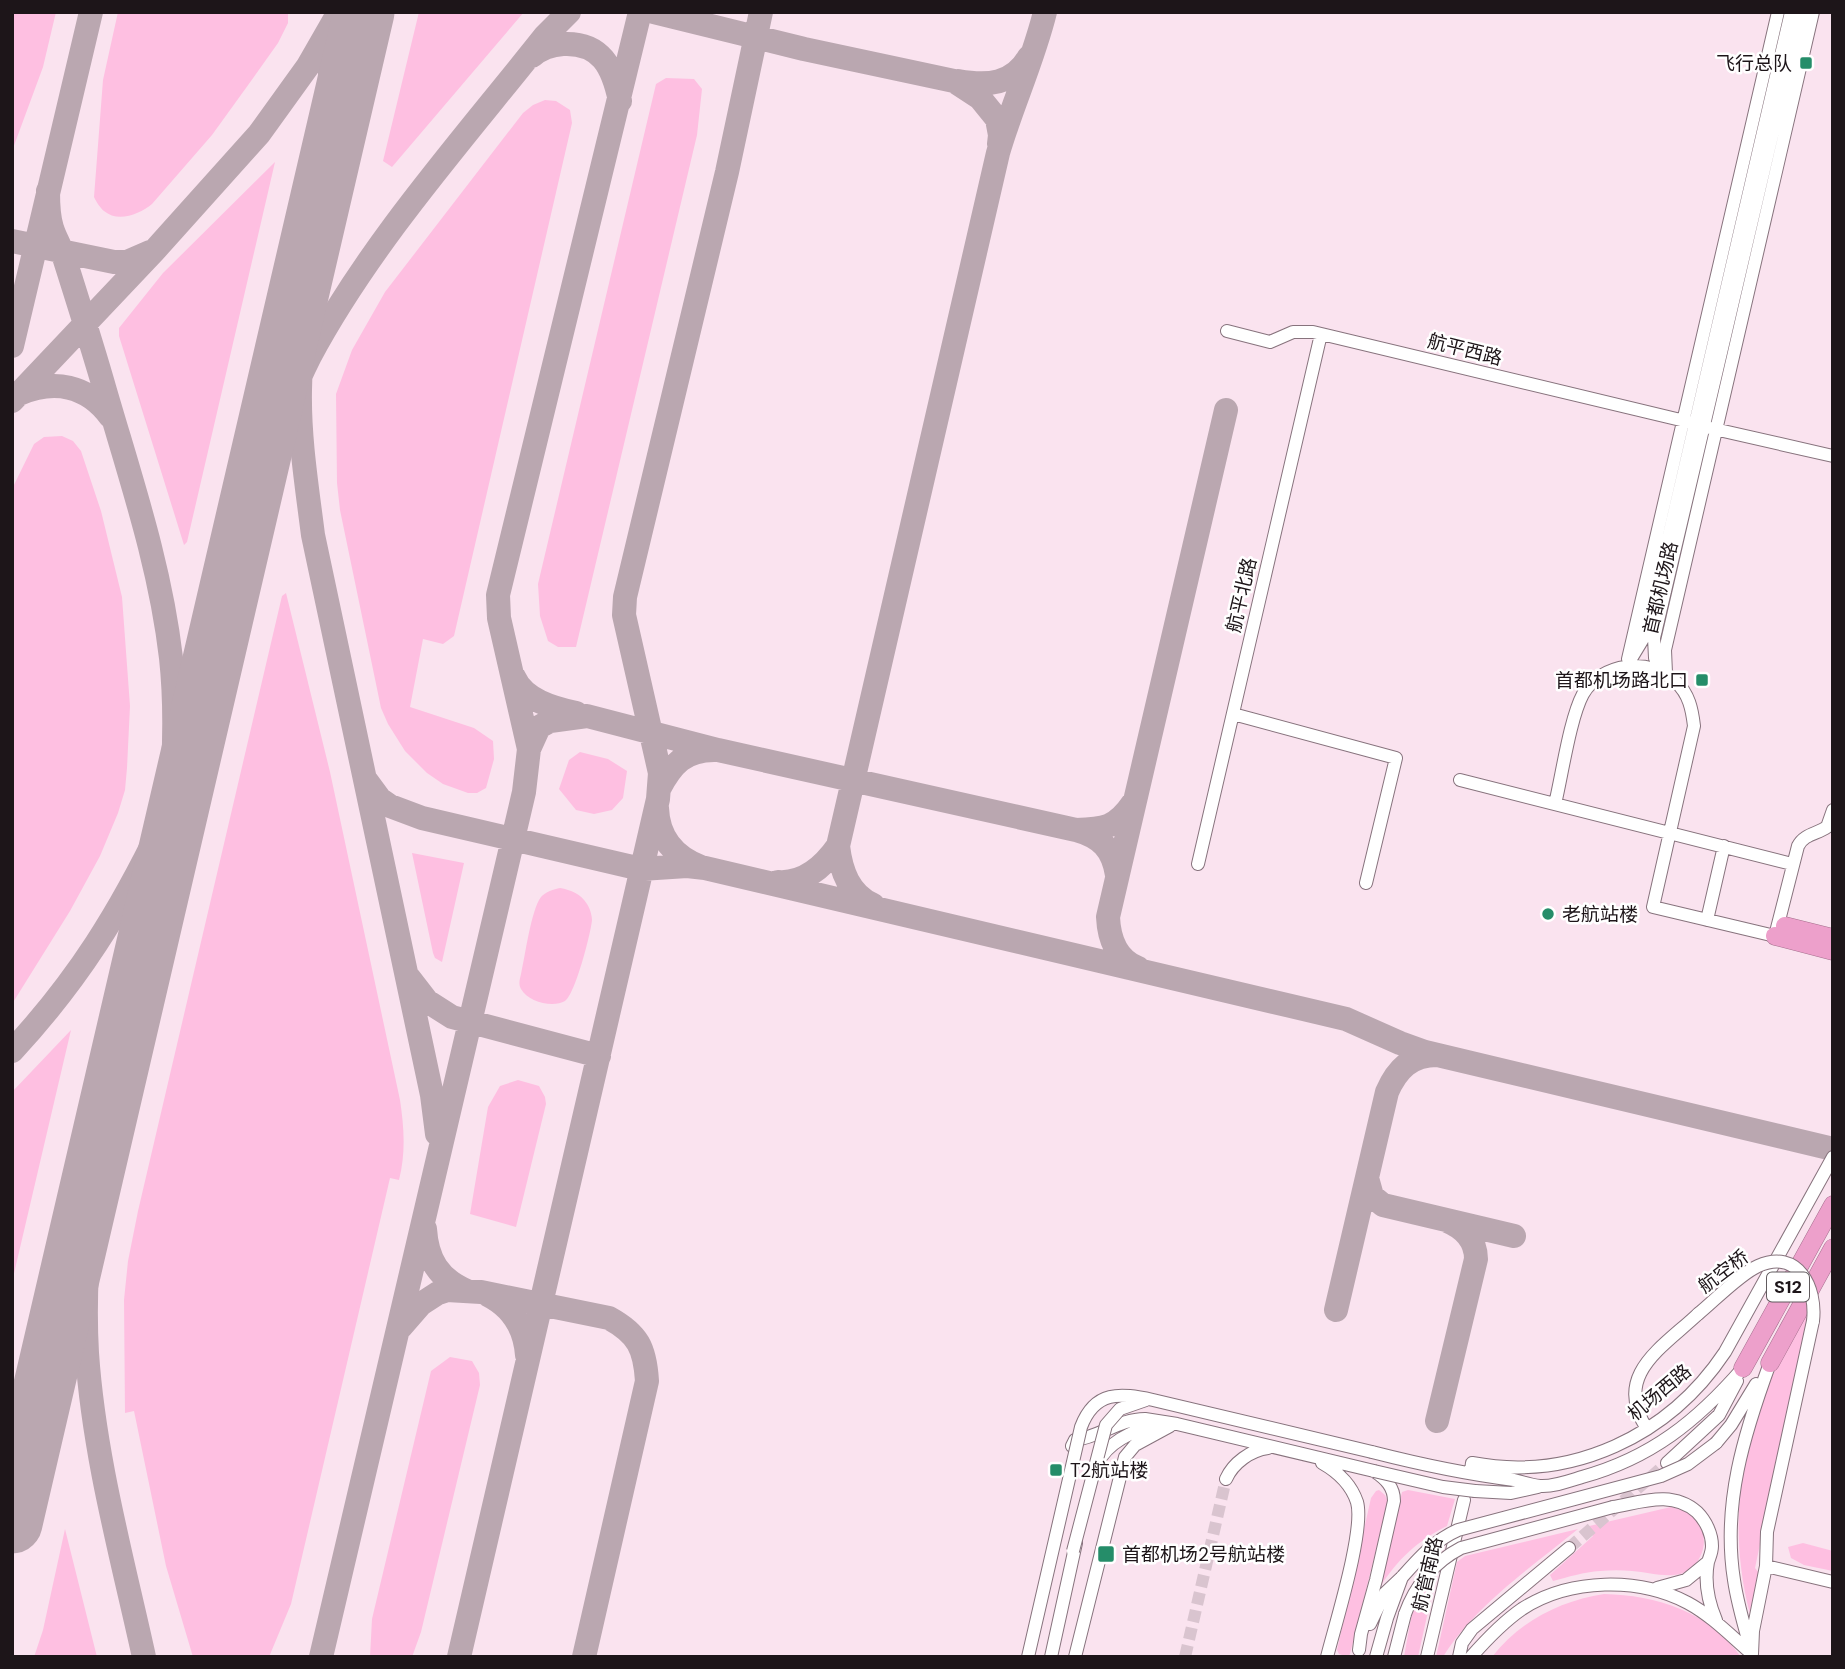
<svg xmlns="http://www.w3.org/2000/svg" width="1845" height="1669" font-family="'DM Sans','Noto Sans SC',sans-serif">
<rect width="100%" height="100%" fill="#fae3ef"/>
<path fill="#febfe1" d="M12,12h44l-13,55 -31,84z
M118,12h170v11l-10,20 -27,38 -39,54 -60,69c-12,10 -34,19 -48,7 -4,-3 -8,-10 -10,-14l9,-117z
M419,12h105l-132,155 -9,-6z
M666,78l28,1 8,10 -5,46 -121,512h-18l-10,-6 -8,-25 -2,-32 118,-500z
M545,100l11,1 14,9 2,13 -118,513 -11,8 -20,-5 -13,68 64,21 19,13 1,18 -8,29 -9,5h-9l-25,-9 -16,-11 -22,-22 -17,-27 -7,-16 -41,-198 -3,-27 -1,-89 16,-44 33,-58 138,-179 10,-8z
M275,162l-88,380 -3,3 -65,-209v-8l44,-55z
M62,436l11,5 8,10 20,60 21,86 8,109 -3,62 -2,22 -7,23 -18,43 -30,55 -58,93v-515l22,-45 10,-7z
M286,593l44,179 70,328c4,27 6,52 -1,80l-9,-2 -99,426 -22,53h-76l-27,-91 -32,-155 -9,2 -1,-113 4,-39 10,-50 144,-615z
M580,752l28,7 19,12 -4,27 -11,12 -18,4 -18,-4 -17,-21 10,-29z
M412,853l52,10 -22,99 -7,-4 -2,-5z
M560,888c11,2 21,6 27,16 3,4 5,12 5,16 -1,13 -17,75 -27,81 -12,7 -37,1 -44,-12 -3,-5 -1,-10 0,-15 4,-17 10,-64 20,-77 4,-5 13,-8 19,-9z
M71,1030l-59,252v-190z
M518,1080l21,6 6,11 1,7 -30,123 -46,-13 18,-107 12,-21z
M1809,1310l-54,258 5,6 -10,40c-19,-72 -14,-148 13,-218 12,-30 31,-58 46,-86z
M450,1357l22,4 7,12 1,12 -59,247 -9,25h-42l2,-38 59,-248z
M1379,1490l6,5 3,7 -38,152 -2,3 -9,-3 -2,-4 34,-152 5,-7z
M1408,1490l47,9 -8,27c-30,15 -49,33 -67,61l22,-95z
M1671,1507c12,3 25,6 30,19 4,12 4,21 -1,31 -14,28 -43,16 -68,14 -10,-1 -21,-1 -32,0 -16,1 -32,6 -47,10l-3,-6 43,-39 -8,-9z
M65,1529l32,128h-63l9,-27z
M1578,1529c-46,38 -103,76 -135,128h-7l21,-95 8,-6z
M1803,1543l30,8v20l-29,-6 -13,-7 -3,-11z
M1436,1575l-18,82h-14l9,-50z
M1604,1594c52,1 106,18 137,63h-249c28,-36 68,-56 112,-63z"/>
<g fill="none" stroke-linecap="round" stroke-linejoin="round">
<path stroke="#baa7b0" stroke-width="24" d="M654,12l150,37 150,32 26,17 17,21 3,16 -1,9
M532,56c9,-8 18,-11 31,-12 38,-2 50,23 57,57
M958,81c29,5 55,4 71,-24
M328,165l3,-138
M48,191c0,13 0,25 4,37 3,10 9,19 12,29 13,41 26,82 38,123 26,91 58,182 69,278 8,75 0,148 -9,222
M319,207c-10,61 -18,121 -19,183 -1,48 7,97 13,145l119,560 5,39
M12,241l102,21h13l23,-10
M12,346l79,-334
M19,394c35,-15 68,-9 91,22
M12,401l142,-150 105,-117 49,-68 31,-54
M246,519c21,-54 38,-112 64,-163 61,-114 155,-219 235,-320l24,-24
M514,677c10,23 39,31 62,36
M529,749l10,-22 11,-6 37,-5 131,34 358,80
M366,780l14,19 10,7 32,12 219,51 46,-3 18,2 641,151 54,24 25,9 408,97
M659,789c13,-25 26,-39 55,-39
M657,808c1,29 17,49 44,59
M838,846c3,25 11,48 35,59
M1117,875c-4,-26 -16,-38 -41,-45 28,-1 40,-2 57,-27
M778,882c27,2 46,-16 60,-36l160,-693c14,-48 35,-92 47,-141
M1138,968c-21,-8 -29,-29 -30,-51l118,-507
M410,979l17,22 25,16 147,39
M12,1051c66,-71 108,-139 150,-226
M100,1147c-10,69 -17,137 -13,206 7,103 35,204 57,304
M1367,1178l5,18 11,9 131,31
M425,1229c2,31 14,50 42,62
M488,1295c24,12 37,34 39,60
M1336,1310l51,-218c10,-23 24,-37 50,-37
M401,1327l20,-23 17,-11 9,-3 34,2 128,26c29,16 36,30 38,63l-63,276
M1437,1421l39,-162c0,-19 -12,-31 -29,-38
M321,1657l203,-865 5,-43 -30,-131 -1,-23 142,-583
M459,1657l199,-858 2,-26 -36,-158 1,-18 102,-425 34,-160"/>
<path stroke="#baa7b0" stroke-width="61" d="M12,1523l352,-1511"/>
<path stroke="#d9c4cf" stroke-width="12" stroke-dasharray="12 6" stroke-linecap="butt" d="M1569,1548l98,-85
M1185,1657l41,-178"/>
<defs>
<path id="minor" d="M1227,331l43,11 23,-10h20l376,90
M1710,428l123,28
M1628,659l150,-647
M1626,667l20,-33 145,-622
M1666,673l-1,-23 148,-638
M1666,674l-11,-16 -1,-20 147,-626
M1233,714l163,44 -30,125
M1460,780l332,84
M1555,804c7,-29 15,-86 28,-110 18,-31 67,-38 93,-12 13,12 16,27 18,44l-41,181 122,29 23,-90c6,-12 19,-12 29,-19l6,-17
M1198,864l123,-530
M1707,920l17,-74
M1647,1429c-35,-54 15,-81 51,-115
M1716,1443l15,-18 25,-41
M1072,1446l3,-6c25,-3 44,-21 70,-21l32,5 197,47c12,8 20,16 20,30l-18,79 -15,54 -2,16
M1372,1452c47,12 93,22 142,28 8,2 17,5 26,6 13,1 29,-5 42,-9 69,-19 115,-56 161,-109
M1322,1463c16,9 29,21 35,39 8,28 -22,123 -30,155
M1667,1463l52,-48 18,-34
M1097,1464c12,-24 40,-35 65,-40
M1471,1470l1,-7c100,19 197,-27 253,-111l108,-195
M1226,1479c7,-16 25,-29 42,-31
M1475,1491l36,2 27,-6
M1613,1507c29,-5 59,-17 84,5 9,9 15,22 15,34 0,6 -2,10 -4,16 -4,21 0,39 8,58
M1766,1566l67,16
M1657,1588l29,-8 22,-18
M1370,1624l15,-31 18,-17
M1749,1643c-6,-21 -12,-42 -15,-63 -12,-76 10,-146 36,-217
M1752,1654l1,-23 13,-65 1,-34 46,-211
M1051,1657l25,-114
M1075,1657l50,-200 10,-12 35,-19
M1376,1657l11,-39 15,-41
M1394,1657l11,-43
M1427,1657l37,-157
M1459,1657l3,-14 10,-14 97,-81
M1471,1657c15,-17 32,-35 51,-48 48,-31 117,-32 166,-6 24,13 43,33 64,51"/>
<path id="highway" d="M1785,926l48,12
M1775,936l58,15
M1770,1363l63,-115
M1743,1368l90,-163"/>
</defs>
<use href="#minor" stroke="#87737d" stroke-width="14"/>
<use href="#highway" stroke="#a46f8d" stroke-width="19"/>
<use href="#minor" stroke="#fff" stroke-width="12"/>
<use href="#highway" stroke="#eda0cb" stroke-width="18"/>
<defs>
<path id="minor-bridge" d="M1698,1314c16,-13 42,-40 60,-48 40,-18 59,22 55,55
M1374,1471l69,16 32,4
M1073,1551l33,-126 14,-16 26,-9
M1403,1576c16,-18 32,-36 55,-46l203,-54 27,-12 28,-21
M1405,1614c10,-28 29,-52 56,-66l152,-41
M1028,1657l53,-230c14,-37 39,-34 72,-27l219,52"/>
</defs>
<use href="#minor-bridge" stroke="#87737d" stroke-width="14" stroke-linecap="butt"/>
<use href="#minor-bridge" stroke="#fff" stroke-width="12"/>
</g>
<g fill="#258d69" stroke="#fff" stroke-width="2.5">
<rect x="1799" y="56" width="14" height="14" rx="3.5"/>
<rect x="1695" y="673" width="14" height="14" rx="3.5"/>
<circle cx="1548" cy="914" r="7"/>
<rect x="1049" y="1463" width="14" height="14" rx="3.5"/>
<rect x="1097" y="1545" width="18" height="18" rx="3.5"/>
</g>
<g text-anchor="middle" stroke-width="5" stroke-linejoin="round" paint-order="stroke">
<rect fill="#fff" stroke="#615b5e" stroke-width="2" x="1767" y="1272.5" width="42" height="29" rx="5"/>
<g font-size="18" font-weight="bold" fill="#1d1519">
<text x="1788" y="1293">S12</text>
</g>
<g font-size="19" fill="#1d1519" stroke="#fff" text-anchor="start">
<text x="1792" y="70" text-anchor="end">飞行总队</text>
<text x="1688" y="687" text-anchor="end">首都机场路北口</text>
<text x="1562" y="921">老航站楼</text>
<text x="1070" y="1477">T2航站楼</text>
<text x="1122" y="1561">首都机场2号航站楼</text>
</g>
<g font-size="19" fill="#1d1519" stroke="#fff">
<text transform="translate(1465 349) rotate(14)" y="7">航平西路</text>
<text transform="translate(1660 588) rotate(-77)" y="7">首都机场路</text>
<text transform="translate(1241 595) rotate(-77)" y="7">航平北路</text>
<text transform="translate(1723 1271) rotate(-37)" y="7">航空桥</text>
<text transform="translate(1659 1392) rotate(-40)" y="7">机场西路</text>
<text transform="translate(1427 1574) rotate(-77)" y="7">航管南路</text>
</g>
</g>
<rect width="1845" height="1669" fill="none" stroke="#1d1519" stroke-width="28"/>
</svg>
